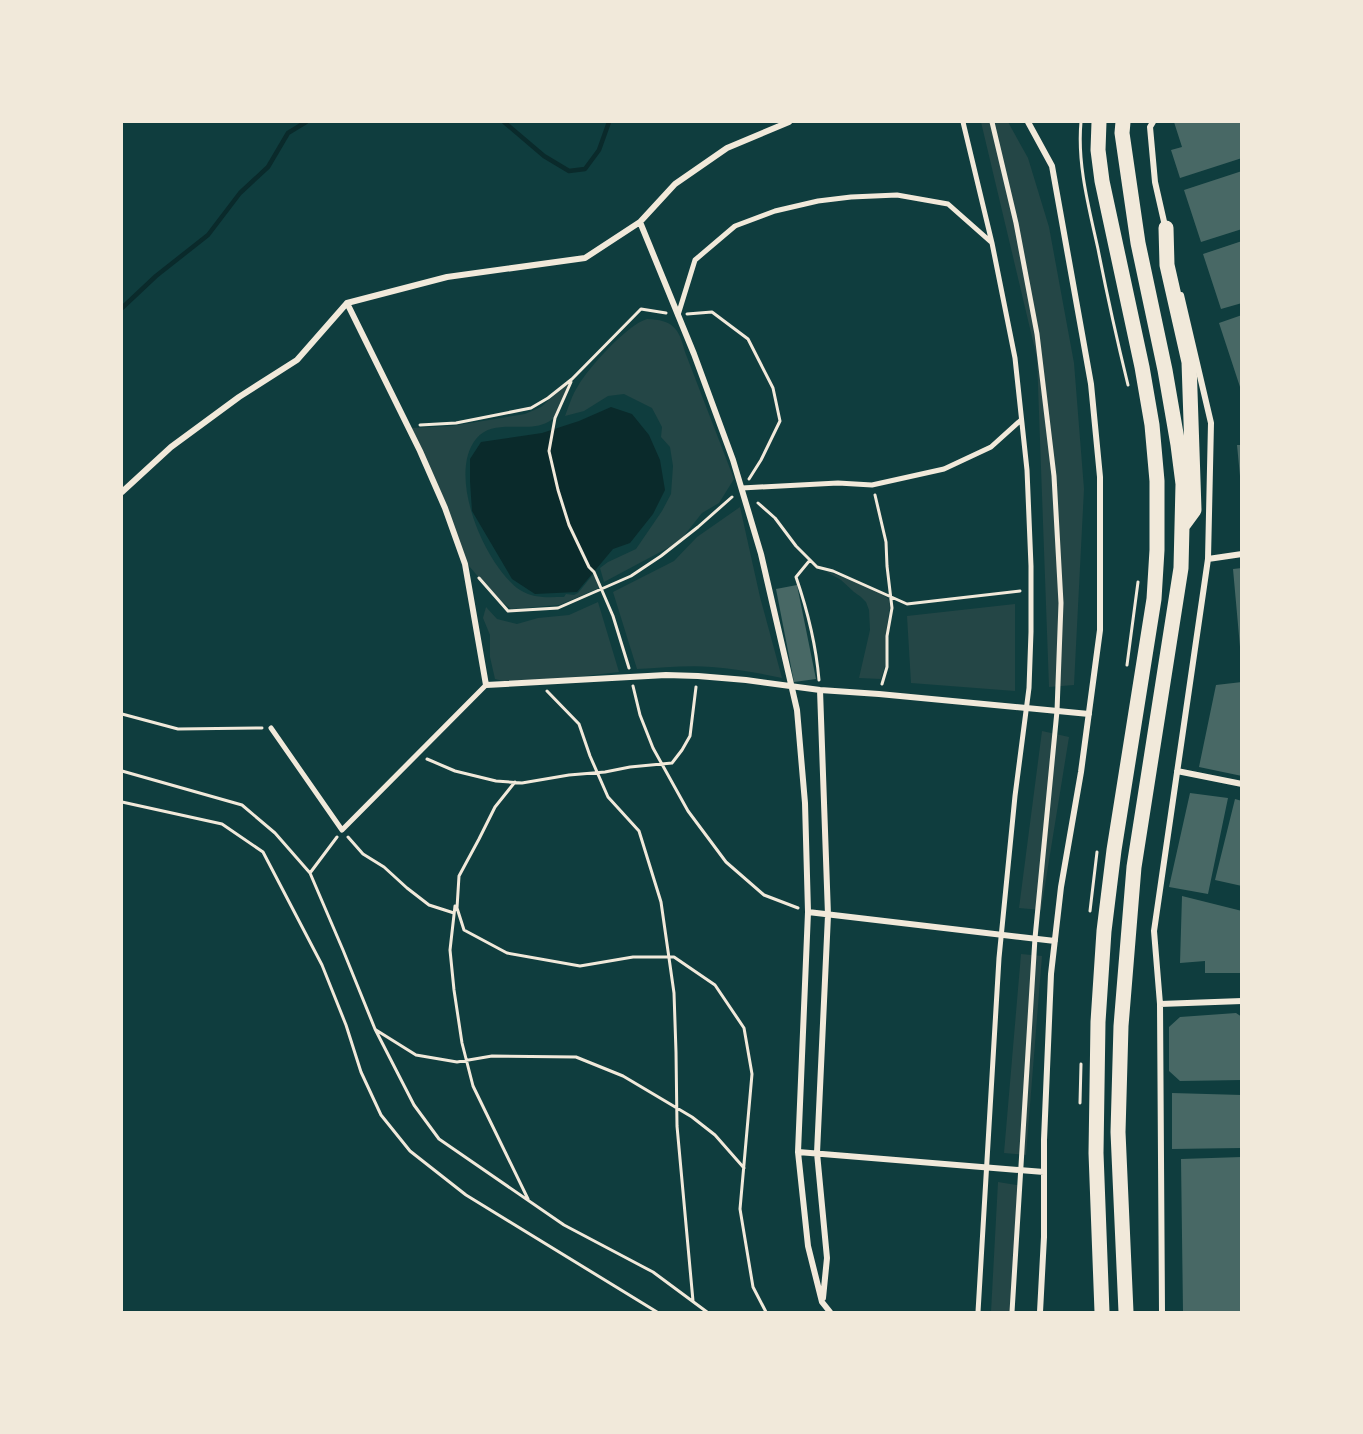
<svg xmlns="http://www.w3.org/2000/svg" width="1363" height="1434" font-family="'Work Sans',sans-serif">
<rect width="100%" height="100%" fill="#0f3d3e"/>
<path fill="#244646" d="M981,122h27l20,36 21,69 25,136 10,126 -10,196 -25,2 -12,-329z
M647,319c26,1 32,9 38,33l49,127 -15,24 -17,10 -23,29 -75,40 -4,-14 8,-6 28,-13 26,-38 9,-17 2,-28 -3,-19 -9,-10 1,-10 -10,-19 -28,-14 -16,2 -24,15 -19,5c4,-10 7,-21 13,-30 10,-18 50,-62 69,-67z
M572,379c-4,9 -11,31 -16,38 -2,1 -6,4 -8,5 -22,12 -54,-5 -72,17 -30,37 10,128 44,151 14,9 29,7 44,7l2,-3 8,1 4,-2 17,-21 4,16 -40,17 -48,4 -17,-14 -25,-29 -58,-138 41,-2 73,-12 16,-7z
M740,507l20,90 22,81c-23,-5 -46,-9 -70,-11 -25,-2 -50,1 -75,2l-24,-77 61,-31 23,-24z
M825,571c10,3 60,21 64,29 2,5 0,13 -1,19 -3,15 -1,31 -3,47 -1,4 -3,9 -4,13l-22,-1 11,-48 -1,-20 -3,-8 -5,-5 -7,-5 -13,-12z
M598,602l21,70 -104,12 -20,-5 -5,-22v-22l-7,-17 3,-11 11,12 20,5 21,-6 31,-3z
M1015,604v87l-104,-8 -4,-67z
M1042,731l27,6 -28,173 -22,-2z
M1021,954l21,2 -16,199 -22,-2z
M998,1182l24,4 -9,126h-22z"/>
<path fill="#0a2a2b" d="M611,407l21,7 17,21 11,25 5,30 -12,24 -23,29 -17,6 -36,43 -42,2 -23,-15 -40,-68 -2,-30v-22l11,-17 61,-9 37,-12z"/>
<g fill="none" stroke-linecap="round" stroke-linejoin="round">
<path stroke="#0a2a2b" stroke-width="4.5" d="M504,122l40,34 25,15 16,-2 14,-19 10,-28
M122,308l34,-32 52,-41 32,-42 28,-26 20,-34 18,-11"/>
</g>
<path fill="#486865" d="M1174,122h68v36l-62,20 -9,-28 11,-3z
M1242,171v58l-41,13 -17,-52z
M1242,241v62l-21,6 -18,-55z
M1242,315v75h-1l-22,-67z
M1237,445h5v31h-2z
M1242,568v79h-2l-7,-78z
M797,585l19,94 -22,3 -18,-93z
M1242,682v94l-43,-9 17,-82z
M1190,793l38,5 -20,96 -39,-7z
M1235,799l7,2v85l-27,-6z
M1182,896l60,15v62h-37v-12l-25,2z
M1236,1013l6,4v63l-62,1 -11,-10v-44l11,-10z
M1172,1093l70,2v53l-70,1z
M1242,1157v155h-59l-2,-153z"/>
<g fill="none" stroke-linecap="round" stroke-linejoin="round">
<path stroke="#f1e9da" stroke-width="3" d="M1081,122c-4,42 8,86 17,127 9,46 19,91 30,136
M687,314l25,-2 36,27 25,49 7,33 -19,39 -12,19
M571,382l-16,36 -6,33 9,39 11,35 20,42 5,5 19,44 16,52
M420,425l36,-2 75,-15 17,-10 24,-19 69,-70 25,4
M875,495l11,47 1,24 5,42 -5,28v31l-5,17
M758,503l17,15 21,28 21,21 16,4 74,33 113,-13
M810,560l-14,17c11,32 20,68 23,103
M479,578l29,33 50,-3 73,-32 30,-20 37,-29 34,-30
M1127,665l11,-83
M633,686l7,29 13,33 35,63 38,51 38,33 34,13
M547,691l32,33 11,32 18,41 31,34 22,71 13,91 2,59 1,74 16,175
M122,714l56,15 84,-1
M427,759l28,12 41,10 26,2 47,-8 36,-3 25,-5 42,-4 10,-13 8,-14 6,-49
M122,771l120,34 33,28 35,40 33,77 32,79 39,76 25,34 125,86 89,47 54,40
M515,782l-20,25 -16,32 -20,37 -2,32 7,22 43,23 73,13 53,-9h41l41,28 29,43 8,46 -12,135 13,78 13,25
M122,802l100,22 41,28 59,113 24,60 15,47 20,43 29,36 56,44 191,117
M348,837l15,17 21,13 23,21 22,17 25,8
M310,873l27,-36
M455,906l-5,44 4,40 8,53 11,43 55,113
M1090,911l7,-59
M376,1030l40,25 41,7 35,-6 84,1 47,19 69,41 23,18 29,33
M1080,1103l1,-39"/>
<path stroke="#f1e9da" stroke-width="5" d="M963,122l29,121 23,115 12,112 4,96v66l-2,56 -14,108 -16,162 -21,354
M992,122l24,101 21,111 17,142 7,127 -4,108 -22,227 -23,374
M678,315l17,-55 40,-34 40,-15 43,-10 33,-4 46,-2 51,9 43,38
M742,488l96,-5 34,2 72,-16 47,-22 30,-27
M271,728l71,102 144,-145"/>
<path stroke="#f1e9da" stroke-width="6" d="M789,122l-62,26 -52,36 -35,38 54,132 39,106 28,94 36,156 8,93 3,109 -10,240 10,94 14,56 8,10
M1028,122l24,44 39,218 9,93v153l-19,142 -20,115 -10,87 -7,166v97l-4,75
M1153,122l-3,5 5,55 10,44
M347,303l73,148 25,57 20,56 21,121 180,-10 32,1 48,4 74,10 59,4 210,20
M122,492l49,-45 68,-50 58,-37 50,-57 100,-26 138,-19 55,-36
M1208,559l34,-5
M820,690l8,225 -11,238 10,105 -4,40
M1177,771l65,13
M808,912l247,29
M1160,1004l82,-3
M798,1152l246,20
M1162,1312l-2,-308 -6,-73 54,-372 3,-136 -30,-128"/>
<path stroke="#f1e9da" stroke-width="15" d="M1099,122l-1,28 4,31 40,186 10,58 5,56v69l-3,49 -40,251 -10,81 -6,91 -2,131 6,159
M1123,122l-1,11 16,110 27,127 13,75 5,39 -2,84 -47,299 -13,159 -3,106 8,180
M1166,228l1,37 22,97 5,148 -11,15"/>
</g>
<rect width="1363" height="1434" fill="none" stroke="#f1e9da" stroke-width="246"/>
</svg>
